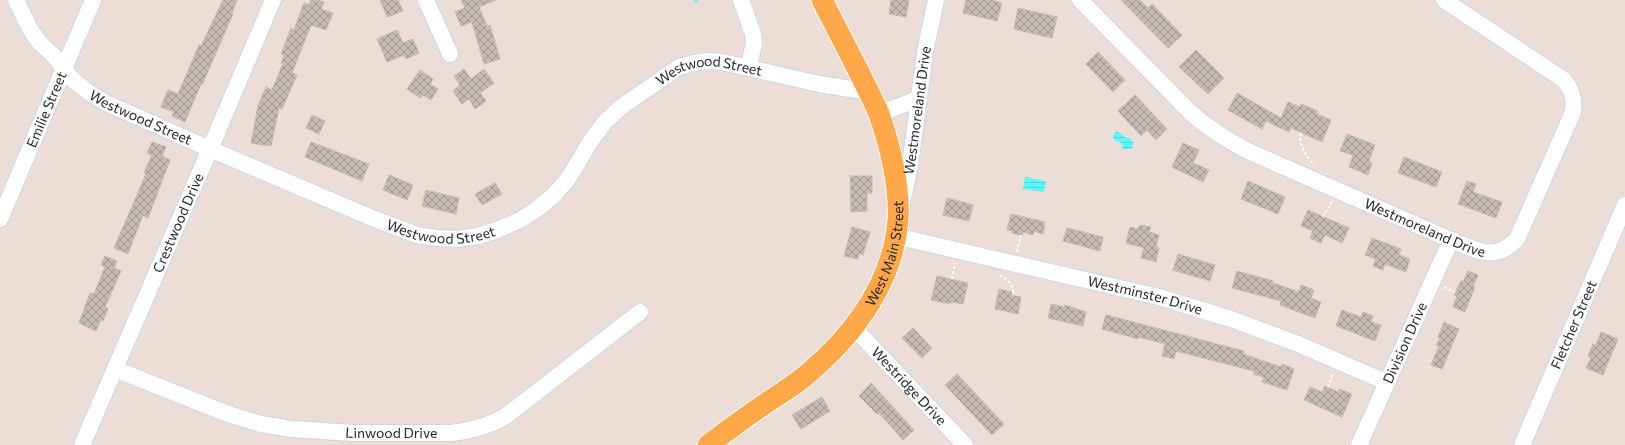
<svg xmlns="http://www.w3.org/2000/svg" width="1625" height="445" font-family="Commissioner,sans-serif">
<defs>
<pattern id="water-rules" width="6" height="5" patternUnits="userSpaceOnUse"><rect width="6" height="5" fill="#5df8fb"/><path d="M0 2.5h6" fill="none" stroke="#51d5d7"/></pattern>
<pattern id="building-cross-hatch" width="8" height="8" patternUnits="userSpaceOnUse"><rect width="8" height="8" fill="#c3bab3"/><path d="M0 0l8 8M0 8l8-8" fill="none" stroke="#9e9792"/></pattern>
</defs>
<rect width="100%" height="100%" fill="#ecded7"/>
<path fill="url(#water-rules)" d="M1117,131l9,7h4l3,4v5l-3,2h-7l-2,-6 -8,-4v-4z
M1025,177l21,4 -2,11 -21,-3z"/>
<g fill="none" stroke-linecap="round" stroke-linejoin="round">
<path stroke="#5df8fb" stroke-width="3.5" d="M696,0v1"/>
</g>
<path fill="url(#building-cross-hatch)" stroke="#c7bab1" d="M223,0h14l-5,13 1,1 -31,71 -1,-1 -16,38 -13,-6 2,-4 -13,-5 7,-17 10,4 21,-49 2,1z
M311,0h7l6,2 -3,7 12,4 -7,17 -15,-5 -19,48 5,2 -15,34 -3,-1 -8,38 -20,-3 7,-37 8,-19 6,3 11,-27h-2l3,-8 -3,-1 10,-26 3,2 10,-27 5,2z
M380,0h18l5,11 -16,6z
M461,0h35l-17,7 8,19 3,-1 10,34 -16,5 -12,-42 -11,4 -6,-14 10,-4z
M891,0h18l-3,17 -17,-3z
M966,0h26l10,3 -5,18 -34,-8z
M1121,0h19l8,8 4,-4 30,31 -14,13z
M1018,8l39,9 -5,21 -38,-9z
M397,30l6,13 10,-4 6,14 -13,6 -2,-4 -17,7 -10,-23z
M1196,50l28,28 -16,16 -29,-27z
M1098,52l27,28 -12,12 -27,-28z
M464,69l7,10 13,-10 10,14 -14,10 6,8 -11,8 -6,-10 -7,5 -9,-13 7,-6 -6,-9z
M420,70l13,9 -3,5 8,5 -7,11 -8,-5 -3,3 -13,-9z
M1237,93l44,25 7,-16 12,5 1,-3 17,7 -1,3 14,6 -9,22 -31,-14 -2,4 -23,-11 -4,8 -34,-19z
M1135,95l32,34 -11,11 -9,-10 -6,6 -23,-25z
M312,115l13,6 -6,13 -13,-6z
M1347,134l28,11 -6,16 3,2 -4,12 -19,-8 4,-12 -13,-4z
M152,142l14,5 -4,9 8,4 -22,58 -5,-3 -15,39 -14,-6 32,-74 -2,-1 8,-18 -5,-2z
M311,142l58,22 -7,17 -57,-24z
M1183,143l16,7 -6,13 16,7 -6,12 -31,-15z
M1404,157l38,15 -6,15 -38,-14z
M389,175l24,10 -6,15 -24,-10z
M850,176h22v17h-5v18l-16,1z
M1248,181l37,16 -7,17 -37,-15z
M1467,181l9,3 -3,8 29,10 -6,16 -38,-14z
M495,183l7,11 -20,11 -7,-11z
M426,190l33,8 -3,16 -34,-8z
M947,198l26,7 -4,16 -26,-6z
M1308,210l41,18 -7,15 -17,-8 -4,8 -11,-5 3,-7 -12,-5z
M1011,214l34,8 -2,12 -9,-3 -1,4 -10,-3 -1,4 -10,-3v-2l-5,-1z
M1140,225l11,2 -2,5 10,3 -3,12 3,1 -3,14 -15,-4 3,-10 -18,-5 4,-16 8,2z
M852,227l18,5 -7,23 -4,-2 -1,6 -14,-3z
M1067,228l36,9 -3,14 -37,-10z
M1372,238l29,11 -2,6 11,4 -4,13 -21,-8 -2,6 -10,-4 3,-7 -11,-4z
M1178,254l37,11 -5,16 -37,-11z
M105,256l12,5 -3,7 7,3 -16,36 3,1 -5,13 -2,-1 -5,11 -17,-8 11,-30 4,1 11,-27 -4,-2z
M1237,271l36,10v2l26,9 2,-7 13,5 -3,8 10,4 -6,16 -35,-13 1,-4 -49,-13z
M1468,271l10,4 -5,11 2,1 -10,25 -12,-5 4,-11 -3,-1 7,-14 2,1z
M937,276l31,7 -5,21 -12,-2 -1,2 -19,-4z
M999,289l13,3 -1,3 10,2 -3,17 -23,-5z
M1051,304l13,3 1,-2 21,7 -3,14 -35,-8z
M1342,310l19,7 2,-5 10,4 -2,6 10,3 -6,16 -39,-15z
M1106,315l138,36 -1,3 38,13 1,-3 12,5 -7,21 -25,-8 2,-5 -11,-3 1,-3 -78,-20 -2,8 -12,-3 3,-12 -26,-7 -1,2 -36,-10z
M1444,322l15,7 -17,40 -11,-4 8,-19 -3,-1 4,-7 -2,-1z
M913,328l19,20 -10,10 -20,-20z
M1601,332l17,7 -15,36 -17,-7 5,-10 -3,-2 5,-12 3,1z
M957,374l47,50 -12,11 -47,-50z
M871,383l43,47 -11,10 -24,-27 -2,1 -18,-18z
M1325,386l13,6 1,-3 13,5 -10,23 -38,-17 6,-13 12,5z
M822,397l8,14 -29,18 -9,-14z"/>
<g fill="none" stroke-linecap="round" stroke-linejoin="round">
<defs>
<g id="minor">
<path id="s1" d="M16,0l14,29 10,14 14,13 18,23 16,13 18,11 104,46 162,69 45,17 19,3 21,1 21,-3 19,-6 23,-10 16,-10 17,-14 15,-17 24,-40 13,-17 16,-15 58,-40 15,-4 14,-2 14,1 97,22 50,8"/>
<path d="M426,0l24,54"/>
<path d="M741,0l12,34 1,10 -6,24"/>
<path id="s2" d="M1080,0l110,112c18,16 37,28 58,39l203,89c26,10 43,23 66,-1l56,-127c2,-13 -1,-22 -9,-32l-120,-80"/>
<path d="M879,114l39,-15"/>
<path id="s3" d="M902,203l8,-37 15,-114 11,-52"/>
<path id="s4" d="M0,219l93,-219"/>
<path id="s5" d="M895,236l264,61 75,23 64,24 88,38"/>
<path id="s6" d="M854,328l111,117"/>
<path id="s7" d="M115,369l113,45 33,10 31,5 61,4h98c20,-2 38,-7 55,-17l134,-104"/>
<path id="s8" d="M82,445l128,-296 63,-149"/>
<path id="s9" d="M1359,445l92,-205"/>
<path id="s10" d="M1522,445l103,-240"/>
</g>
<g id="major">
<path id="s11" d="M708,445c18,-13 36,-27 54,-39 17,-12 34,-21 49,-35 45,-39 82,-90 87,-151 2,-33 -8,-75 -19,-106 -6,-15 -14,-29 -21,-44 -12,-23 -24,-47 -36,-70"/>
</g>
</defs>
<use href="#minor" stroke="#ccd6e3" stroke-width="18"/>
<use href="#major" stroke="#fff" stroke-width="23"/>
<path stroke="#fff" stroke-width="2" stroke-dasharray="3 2" stroke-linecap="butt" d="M1301,133c-4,10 6,24 13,32
M1323,217c3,-7 7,-9 9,-16
M1017,252l4,-17
M1000,275c8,5 14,10 13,20
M952,279l3,-16
M1444,287l11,5
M1328,387l5,-14"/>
<use href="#minor" stroke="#fff" stroke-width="16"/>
<use href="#major" stroke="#ffa849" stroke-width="21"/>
</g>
<g text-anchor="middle" stroke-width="4" stroke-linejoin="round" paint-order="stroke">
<g font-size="14" fill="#272727" stroke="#fff">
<text dy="5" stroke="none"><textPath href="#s1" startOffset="837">Westwood Street</textPath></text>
<text dy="5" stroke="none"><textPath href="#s4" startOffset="119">Emilie Street</textPath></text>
<text dy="5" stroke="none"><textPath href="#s3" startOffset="94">Westmoreland Drive</textPath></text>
<text dy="5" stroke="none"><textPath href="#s1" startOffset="177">Westwood Street</textPath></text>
<text dy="5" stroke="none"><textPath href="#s8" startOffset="242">Crestwood Drive</textPath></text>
<text dy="5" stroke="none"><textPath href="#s1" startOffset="501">Westwood Street</textPath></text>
<text dy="5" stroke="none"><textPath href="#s2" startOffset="420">Westmoreland Drive</textPath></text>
<text dy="5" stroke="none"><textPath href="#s11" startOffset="270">West Main Street</textPath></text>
<text dy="5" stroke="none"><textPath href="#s5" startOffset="257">Westminster Drive</textPath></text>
<text dy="5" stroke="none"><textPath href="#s10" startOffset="131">Fletcher Street</textPath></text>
<text dy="5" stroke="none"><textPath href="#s9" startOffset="112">Division Drive</textPath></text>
<text dy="5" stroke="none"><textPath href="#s6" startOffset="80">Westridge Drive</textPath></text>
<text dy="5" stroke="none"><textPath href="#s7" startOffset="287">Linwood Drive</textPath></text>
</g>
</g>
</svg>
